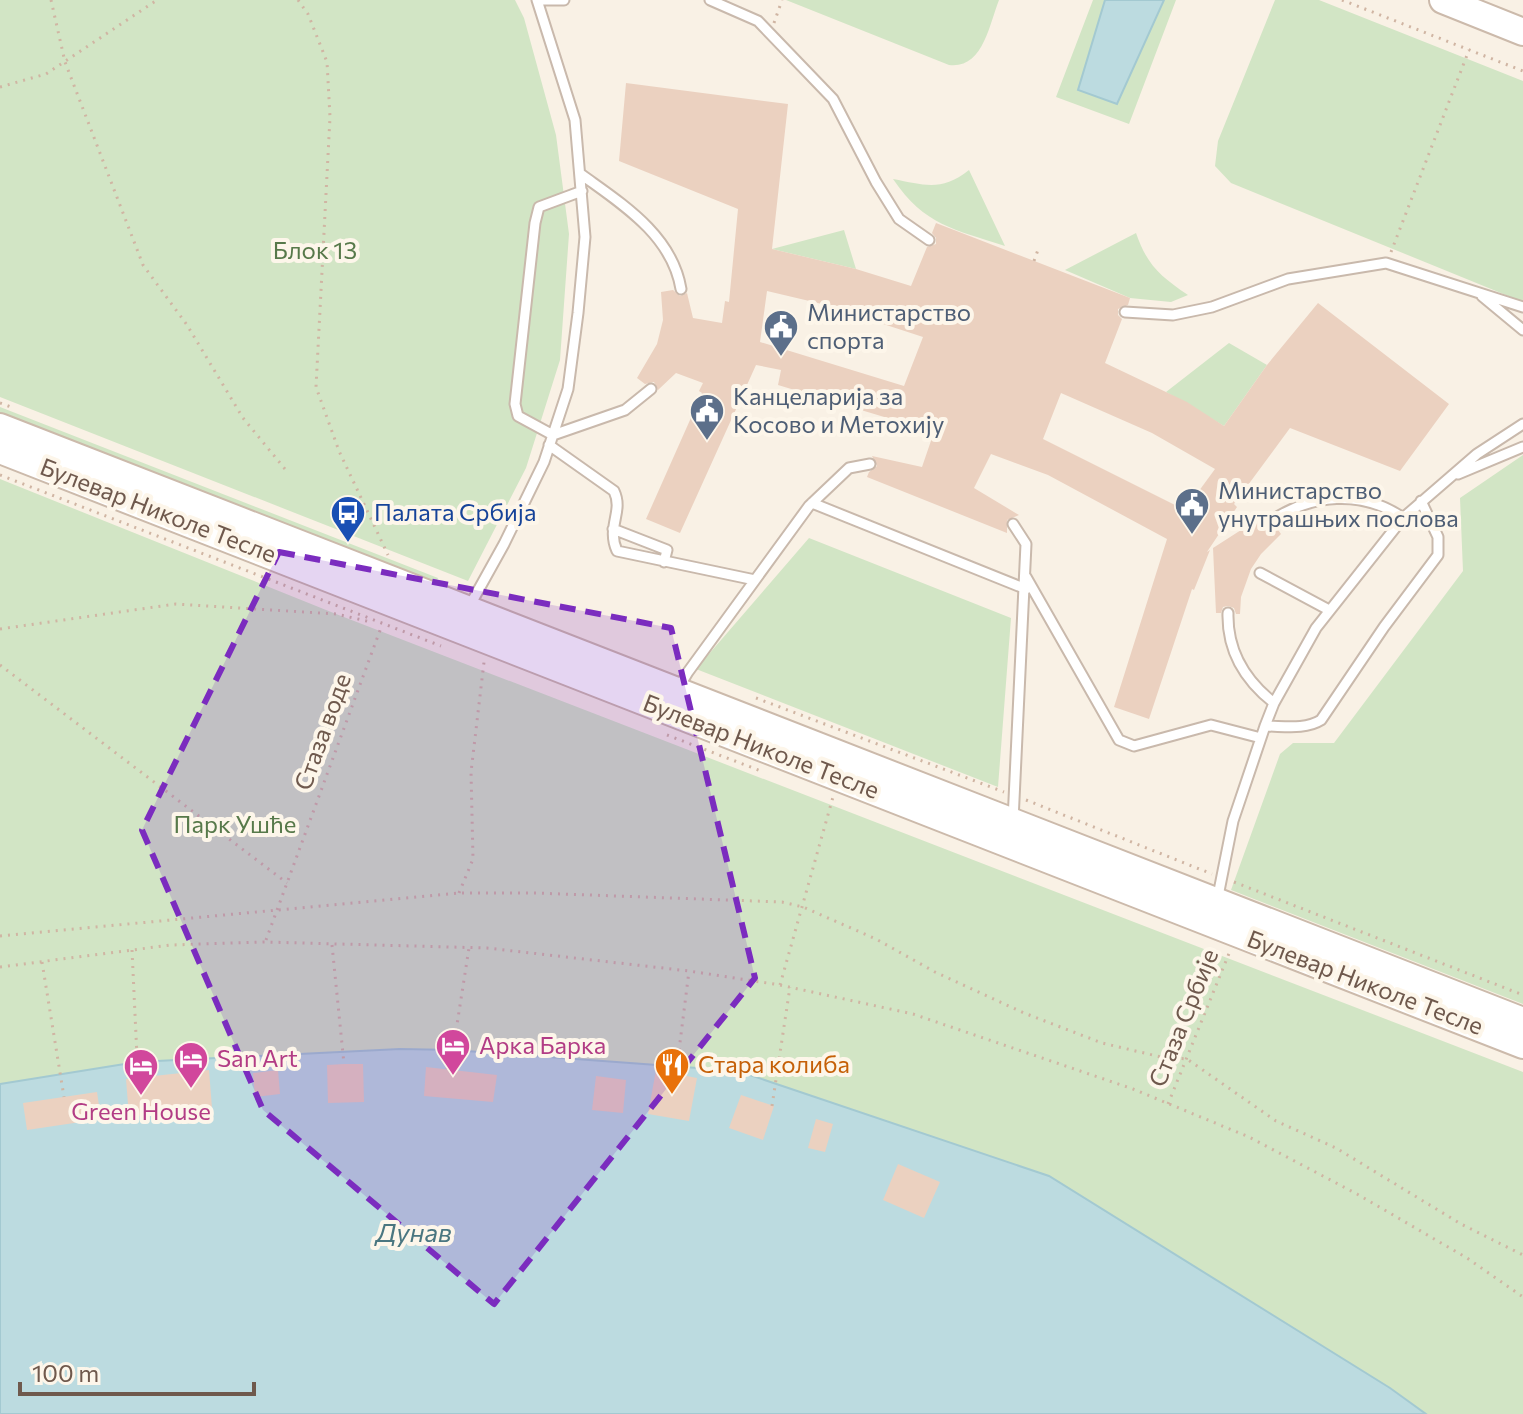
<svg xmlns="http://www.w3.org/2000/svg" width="1523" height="1414" font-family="Commissioner,sans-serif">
<rect width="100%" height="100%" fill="#f9f1e5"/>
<path fill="#d2e5c5" d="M0,0h515l9,18 32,117 13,99 -9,126 -34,108 -58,113 -468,-184z
M786,0h213c-10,25 -16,69 -50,65z
M1093,0h83l-47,124 -73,-27z
M1275,0h44l204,81v221l-292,-119 -16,-17 3,-25z
M969,170l36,76c-51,-17 -80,-20 -112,-67 32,6 48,13 76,-9z
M844,230l12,39 -84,-20z
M1136,233c11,32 24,43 52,62l-17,7 -41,-4 -65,-28z
M1229,343l38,22 -43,61 -58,-34z
M0,407l438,171 -3,8 -435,-169z
M1523,455v549l-292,-114 49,-136 13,-11h41l129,-172 -3,-73z
M0,479l336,135 1187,458v342h-97l-37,-26 -169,-105 -820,-234 -340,26 -60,9z
M809,538l202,80 -13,169 -302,-118z"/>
<path fill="#bcdbe0" stroke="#a3c9d1" stroke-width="2" d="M1105,0h59l-47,104 -39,-14z
M400,1049l53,1 285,21 311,105 341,212 36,26h-1426v-330l137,-22z"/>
<path fill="#ebd1c0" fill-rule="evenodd" d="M626,83l162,21 -16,145 84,20 55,17 16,-39 9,-3v-6l-4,-5 4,-10 194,75 -2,7 -10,4v6l4,4 -17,44 82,39 37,24 43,-61 51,-62 131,101 -49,67 -110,-43 -56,76 3,3 -30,45 3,-2 -16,40 -2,-1 -43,130 -35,-12 53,-168 -119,-64 -57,-21 -17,34 45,27 -12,5v13l-140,-56 2,-5 8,-6 -5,-10 50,11 12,-35 -156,-47 3,-15 -25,-5 -76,168 -34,-14 56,-126 -3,-2 4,-8 -27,-10 -18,17 -4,-8 -9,2 -8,-6 20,-34 6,-24 -2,-28 12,-2 7,6 7,-3 6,25 29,5 3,-22 4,1 9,-93 -119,-48zM767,291l55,13 101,33 -19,49 -144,-44zM1061,393l91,40 63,36 -30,41 -142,-71z
M1266,514l-2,6 1,5 5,3 6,-1 5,7 -20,20 -10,15 -10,28 -1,17h-4l-2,-6 -6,-2 -5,1 -2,6h-5l-3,-65z
M344,1064h19l1,38 -36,1 -1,-38z
M426,1067l71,8 -4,27 -69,-6z
M209,1070l3,38 -83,9 -3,-38z
M278,1070l2,24 -25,3 -2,-24z
M656,1070l41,8 -8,43 -41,-7z
M596,1076l30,4 -3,33 -31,-3z
M97,1092l4,27 -74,11 -4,-27z
M741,1095l33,11 -11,34 -34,-12z
M816,1119l17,5 -8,28 -17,-4z
M898,1164l42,18 -16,36 -41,-18z"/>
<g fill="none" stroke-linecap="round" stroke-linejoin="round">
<defs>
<path id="service" d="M544,0h20
M710,0l48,21 75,78 43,83 23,37 30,21
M582,175c40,29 90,60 99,114
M582,191l-43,16 -4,16 -20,181 3,12 35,19 72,-25 26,-21
M1482,296l41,34
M1125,312l48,3 39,-8 76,-28 98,-16 137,44
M549,445l65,46c10,21 -8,35 3,60l138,29
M1458,474l65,-27
M812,503l214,86
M1271,521c40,-27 91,-32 132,-3
M613,529l54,21 -3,12
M1260,573l69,37
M1026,577l93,163 15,6 77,-21 50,13
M469,607l35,-63 40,-82 24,-73 10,-76 7,-76 -10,-117 -38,-120
M1228,613c-1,38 18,68 46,90
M679,687l9,-15 121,-166 40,-38 21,-4
M1265,726c19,0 40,4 56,-6l63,-93 54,-72v-18l-17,-36
M1013,821l13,-277 -13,-20
M1217,901l16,-80 32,-95 9,-23 42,-75 87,-110 74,-64 46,-30"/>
<path id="secondary" d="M1443,0l80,32
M0,427l1523,594
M0,450l1523,595"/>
</defs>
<use href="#service" stroke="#c9b9ac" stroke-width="13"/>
<use href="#secondary" stroke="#ccbaab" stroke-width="30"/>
<path stroke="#d0b5a3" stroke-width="3" stroke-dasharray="2 6" stroke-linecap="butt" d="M51,0l14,62 78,203 44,60 56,93 42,51
M298,0l10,14 19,48 3,55 -14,270 23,64 49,104
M1342,0l181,71
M774,23l8,-23
M0,87l46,-13 111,-74
M1391,252l78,-202
M1034,261l5,-14
M0,403l11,4
M0,475l441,171
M0,629l176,-25 160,10 35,8
M0,665l287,218
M756,698l248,94
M667,735l94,36
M1026,800l186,74
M1234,882l289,113
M459,893l14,-34 -2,-87 13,-110
M0,936l459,-43h75l248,9 21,5 73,32 59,33 89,41 78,30 59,14 26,2 89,62 60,27 125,76 62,31
M266,940l116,-315
M332,945l12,119
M132,950l6,128
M42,962l22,135
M0,967l171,-22 94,-3 222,6 202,23 91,14 133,29 220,75 116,48 108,57 110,64 56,39
M780,985l53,-188
M447,1069l6,-19 16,-102
M676,1074l13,-103
M1168,1104l62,-153
M772,1106l18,-119"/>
<use href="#service" stroke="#fff" stroke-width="9"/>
<use href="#secondary" stroke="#fff" stroke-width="26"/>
</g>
<path fill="#7b2cbf" fill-opacity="0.2" stroke="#7b2cbf" stroke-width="6" stroke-dasharray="16 10" stroke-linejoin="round" d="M279,552l392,76 84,350 -261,326 -231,-194 -121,-280z"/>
<defs>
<symbol id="civic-pin" viewBox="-11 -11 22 30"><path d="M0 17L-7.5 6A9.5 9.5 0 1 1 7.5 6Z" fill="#5c6f8a" stroke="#fdf6ea"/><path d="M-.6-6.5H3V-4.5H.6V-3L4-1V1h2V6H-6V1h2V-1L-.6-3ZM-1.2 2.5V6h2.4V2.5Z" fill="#fff"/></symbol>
<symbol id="bus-pin" viewBox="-11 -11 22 30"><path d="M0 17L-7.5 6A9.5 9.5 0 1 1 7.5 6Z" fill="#1a4fb4" stroke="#fdf6ea"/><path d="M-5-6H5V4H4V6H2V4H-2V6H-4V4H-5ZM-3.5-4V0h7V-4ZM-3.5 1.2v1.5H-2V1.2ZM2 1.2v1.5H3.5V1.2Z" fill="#fff"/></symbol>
<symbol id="hotel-pin" viewBox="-11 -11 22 30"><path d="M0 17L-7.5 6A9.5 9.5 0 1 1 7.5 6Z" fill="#d1479c" stroke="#fdf6ea"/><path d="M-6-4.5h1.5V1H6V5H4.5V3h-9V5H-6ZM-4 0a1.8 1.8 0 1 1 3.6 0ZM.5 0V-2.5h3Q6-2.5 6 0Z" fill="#fff"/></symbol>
<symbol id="restaurant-pin" viewBox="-11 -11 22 30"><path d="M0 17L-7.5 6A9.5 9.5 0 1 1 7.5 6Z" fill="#e8710a" stroke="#fdf6ea"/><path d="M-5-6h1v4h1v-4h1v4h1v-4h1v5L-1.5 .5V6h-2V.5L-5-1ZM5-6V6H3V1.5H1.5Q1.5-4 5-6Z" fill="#fff"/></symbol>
</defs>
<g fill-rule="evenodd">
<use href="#civic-pin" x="761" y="307" width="40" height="54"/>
<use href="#civic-pin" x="687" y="391" width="40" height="54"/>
<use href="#civic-pin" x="1172" y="485" width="40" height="54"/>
<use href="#bus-pin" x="328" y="493" width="40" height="54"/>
<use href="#hotel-pin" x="433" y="1026" width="40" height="54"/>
<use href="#hotel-pin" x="171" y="1039" width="40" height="54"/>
<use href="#restaurant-pin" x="652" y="1045" width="40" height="54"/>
<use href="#hotel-pin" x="121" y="1046" width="40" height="54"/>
</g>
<g text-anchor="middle" stroke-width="8" stroke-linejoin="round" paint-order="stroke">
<g font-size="24" fill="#57794a" stroke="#fdf6ea">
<text x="315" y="259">Блок 13</text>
<text x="235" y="833">Парк Ушће</text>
</g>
<g font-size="24" fill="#4e5e75" stroke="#fdf6ea" text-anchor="start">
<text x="807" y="321">Министарство<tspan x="807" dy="28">спорта</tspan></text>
<text x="733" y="405">Канцеларија за<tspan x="733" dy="28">Косово и Метохију</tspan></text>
<text x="1218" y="499">Министарство<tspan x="1218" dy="28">унутрашњих послова</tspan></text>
</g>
<g font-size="24" fill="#6f594d" stroke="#fdf6ea">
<text transform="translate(158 511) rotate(21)" y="8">Булевар Николе Тесле</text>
<text transform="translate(323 732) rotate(-70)" y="8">Стаза воде</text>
<text transform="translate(761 747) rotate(21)" y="8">Булевар Николе Тесле</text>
<text transform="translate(1365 983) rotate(21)" y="8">Булевар Николе Тесле</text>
<text transform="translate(1184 1018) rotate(-68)" y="8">Стаза Србије</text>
</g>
<g font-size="24" fill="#164399" stroke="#fdf6ea" text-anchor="start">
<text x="374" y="521">Палата Србија</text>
</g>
<g font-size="24" fill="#b23c85" stroke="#fdf6ea" text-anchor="start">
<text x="479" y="1054">Арка Барка</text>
<text x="217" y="1067">San Art</text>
<text x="141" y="1120" text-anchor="middle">Green House</text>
</g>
<g font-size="24" fill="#c56008" stroke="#fdf6ea" text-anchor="start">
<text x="698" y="1073">Стара колиба</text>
</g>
<g font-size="26" font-style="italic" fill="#4a7680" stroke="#fdf6ea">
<text x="414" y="1242">Дунав</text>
</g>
</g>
<path d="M20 1382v12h234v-12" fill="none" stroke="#6f594d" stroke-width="4"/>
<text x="32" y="1382" font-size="24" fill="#6f594d" stroke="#fdf6ea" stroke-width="6" paint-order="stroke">100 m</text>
</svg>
